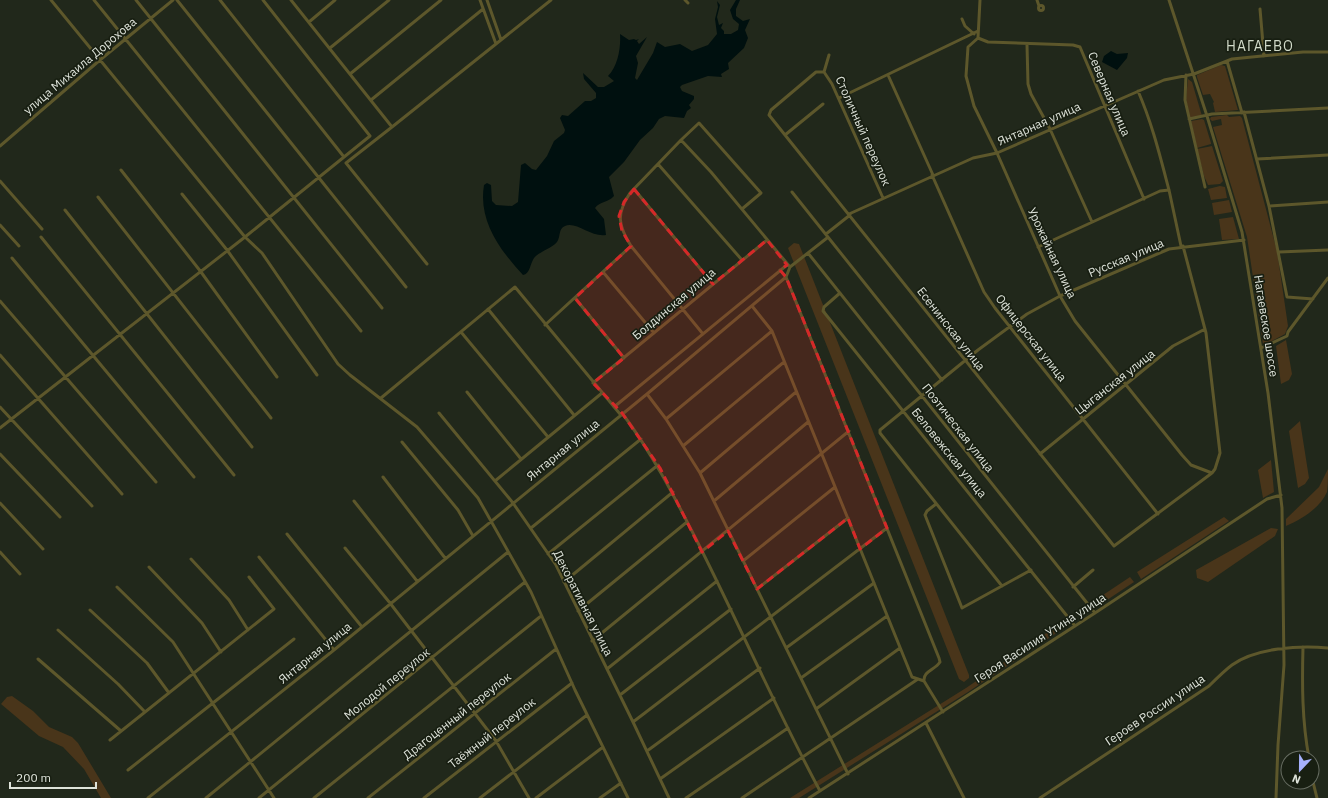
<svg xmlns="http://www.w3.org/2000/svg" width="1328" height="798" font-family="'IBM Plex Sans',sans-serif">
<rect width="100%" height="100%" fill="#21281b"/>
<path fill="#49351a" d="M1221,65l4,1 13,44 -23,2 -2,-9 1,-1 -4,-8 -7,1 -6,-18v-2z
M1188,79l4,3 10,34 -12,2 -4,-19z
M1227,115l2,2 11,-1 2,2 35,133 11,75 -3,8 -19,10h-3l-16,-107 -34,-110 9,-2 -1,-6 -9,2 -2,-2 1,-2z
M1202,119l2,1 7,23v1l-14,4 -6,-27z
M1212,146l11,35 -3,3 -12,1 -4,-9 -7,-27z
M1220,186l5,1 2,11 -16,2 -3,-11z
M1229,200l3,12 -18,3 -2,-12z
M1233,217l6,22 -17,1 -3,-21z
M794,243l5,1 170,431v3l-5,4 -5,-3 -171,-431z
M1286,340l6,34 -3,6 -8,4 -5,-38z
M1300,421l9,57 -4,6 -7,4 -9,-57z
M1271,460l3,32 -11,6 -5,-28z
M1328,469c0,7 0,17 -1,23 -7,16 -25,27 -41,34v-7l33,-32z
M1224,517l5,4 -88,58 -4,-7z
M1271,528l7,1 -3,7 -67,46 -11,-4 -1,-8z
M1130,577l4,5 -39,26 -4,-5z
M1067,619l3,5 -102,68 -169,106h-9l176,-110z
M12,696l21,15 16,16 23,10 6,6 33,55h-10l-17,-29 -21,-22 -24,-11 -38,-32 6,-7z"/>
<path fill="#00100f" d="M736,0h4l-4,9v7l7,5 7,-2 -5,11 3,8 -4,10 -16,15 1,6 -8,5 1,3 -14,-1 -26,9 -2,2 2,4 12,5v3l-5,6 2,3 -4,3 -3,7 -19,-2 -6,3 -6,9 -13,12 -16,22 -15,15 5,19c-6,7 -14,5 -19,12l9,11 2,16c-14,3 -30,-14 -41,-9 -7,3 -4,10 -8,16 -6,7 -17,9 -23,16 -4,6 -4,16 -11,17 -23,-25 -45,-54 -39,-90l3,-2 4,2 1,16 4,4 16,1 6,-4 3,-37 4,-2 7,6 4,1 11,-14 7,-15 10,-8 1,-3 -5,-12 2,-3 6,1 17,-15h6l5,-3v-5l-12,-14 -1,-6 15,14h6l10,-6 -6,-5c10,-10 13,-29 12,-42l9,6 5,-1 2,1 3,-1 -2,2 2,3 8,-7 -11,19 2,7 -3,15 2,2 16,-27 4,-11 8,5 15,-3 12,7 16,-6 9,-11 -2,-15 3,-12 -1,-6 3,4 -3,12 2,8 4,-2 -2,5 3,3v3h7l7,-4 1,-6 -6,-5 -3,-9z
M1111,51l6,3 11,-1 -1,5 -10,12 -15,-8 2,-6z"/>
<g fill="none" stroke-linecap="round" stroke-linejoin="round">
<path stroke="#5d572b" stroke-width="3" d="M51,0l194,237 17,16 76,111 12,11 67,52 61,71 53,94 44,98 53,108
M94,0l267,331
M136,0l246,308
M177,0l229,287
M220,0l124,157
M291,0l101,127 -46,36 81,101
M480,0l16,44
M487,0l14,40
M685,0l3,3
M980,0l-2,38 -10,9 -2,29 8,30 23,47 63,143 15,25 107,134 9,10 21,8
M1037,0l2,6
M1169,0l38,116 35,116 26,161 14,115 2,157 -6,80 -2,53
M1038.5 8a2.5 2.5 0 1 1 5 0a2.5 2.5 0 1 1-5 0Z
M1260,9l4,47
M962,19l3,7 9,8
M309,22l26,-22
M978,38l10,4 85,3 7,2 64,152
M1027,45l1,39 3,10 19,35 42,93
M330,48l59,-48
M1227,61l15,52
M824,72h-8l-45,38 -2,5 345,431 98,-73 3,-4 5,-16 -14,-120 -23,-87
M824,72l8,12 51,114
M824,72l5,-17
M350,74l91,-74
M888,75l45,100
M1186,75l-1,25 20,87
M1138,91c14,32 22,65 31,99
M839,98l139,-67
M371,100l112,-91
M1244,112l25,94 18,91 26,2
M1189,119l23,-5 116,-6
M392,127l159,-127
M785,135l38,-31
M681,140l18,-17 62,70 -19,16
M0,146l100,-86 73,-60
M1257,159l71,-4
M658,164l84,96
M121,170l80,102 76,105
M932,175l52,117 11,16 163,206
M0,181l42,48
M634,189l79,95
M792,192l150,188
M182,194l45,56 90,125
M98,197l173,221
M1269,206l59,-4
M65,210l187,237
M849,214l124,-56 24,-5 167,-73 30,-6 38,-15 71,-7h25
M0,225l19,21
M826,234l24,-19
M41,237l193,238
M1038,247l122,-56 9,-1 12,56
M1279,252l49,-2
M808,253l287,360
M12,258l182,219
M780,270l6,7 153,381 1,4c-5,8 -17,9 -16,19l19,31
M603,272l51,61
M840,293l-16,14 -1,4 252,315
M575,298l49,60
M0,301l156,181
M752,306l20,25 140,346 12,4
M488,309l86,106
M545,325l86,-79
M461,332l87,105
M703,334l-72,-88c-13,-21 -15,-32 -1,-53l51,-53 30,32 79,95
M1261,348l26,-12 1,-4 40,-54
M0,355l122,139
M593,383l174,-143
M467,392l54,67
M647,394l19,25 34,54 148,301
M381,398l134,-111 105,127
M0,407l92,99
M614,407l173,-142
M439,413l74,90 43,62 77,157 36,76
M622,413c30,40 52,83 75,128 42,83 79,168 123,250
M666,419l106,-88
M0,428l245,-191 125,-101 -107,-136
M402,442l56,68 15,26
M683,446l101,-84
M0,454l60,63
M1040,454l133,-108 32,-17
M700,473l96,-81
M383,477l62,81
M495,481l107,-88
M354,501l63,80
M714,501l94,-79
M0,503l43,46
M936,504l-9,7 -2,4 37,93 69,-38
M531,528l110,-89
M287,534l75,93
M345,548l45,55 106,138 33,57
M0,552l20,22
M548,554l110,-89
M259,557l75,93
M191,559l38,41 19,30
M743,561l92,-74
M149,567l53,56 19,29
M564,582l109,-90
M1002,586l-122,-153v-3l98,-80 49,-36 33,-18 109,-47 75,-9
M117,587l56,55 101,156
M1073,587l20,-17
M757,589l91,-71
M90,610l57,53 22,30
M578,611l109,-89
M58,630l60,54 27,28
M592,641l257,-210
M1303,647c-1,37 -1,74 6,111
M786,648l88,-65
M38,659l83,72
M607,669l110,-88
M801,678l86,-62
M620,695l111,-86
M816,709l84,-61
M633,722l254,-194
M926,723l38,75
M110,740l164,-131 -25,-32
M647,751l113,-83
M128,770l166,-131
M1312,778l5,20
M660,779l114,-81
M148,798l186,-148 313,-256 139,-117 4,-10 37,-29
M206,798l302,-246
M259,798l266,-216
M314,798l227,-182
M368,798l188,-149
M424,798l148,-115
M480,798l107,-83
M536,798l67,-51
M600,798l21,-15
M686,798l102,-70
M742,798l176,-119
M809,798l286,-185 172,-114 14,-4
M1040,798l169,-112c7,-7 15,-15 23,-21 23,-17 68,-20 96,-17"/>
</g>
<path fill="#d62828" fill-opacity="0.2" stroke="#d62828" stroke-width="3" stroke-dasharray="8 5" stroke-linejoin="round" d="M634,189l79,95 54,-44 20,25 -7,5 6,7 101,251 -27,21 -12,-31 -91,71 -29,-58 -26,21 -42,-84 -38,-55 -29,-30 31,-25 -49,-60 56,-52 -9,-15 -3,-15 5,-14z"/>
<g text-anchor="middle" stroke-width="3.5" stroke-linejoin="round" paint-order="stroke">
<g font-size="12" fill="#dee3da" stroke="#181f12">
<text transform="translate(80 66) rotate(-40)" y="4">улица Михаила Дорохова</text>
<text transform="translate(1109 94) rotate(67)" y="4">Северная улица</text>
<text transform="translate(1039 124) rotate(-24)" y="4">Янтарная улица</text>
<text transform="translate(863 131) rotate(66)" y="4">Столичный переулок</text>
<text transform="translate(1052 253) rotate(65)" y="4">Урожайная улица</text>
<text transform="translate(1126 258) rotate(-23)" y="4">Русская улица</text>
<text transform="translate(674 304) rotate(-40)" y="4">Болдинская улица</text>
<text transform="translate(1266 326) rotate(81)" y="4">Нагаевское шоссе</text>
<text transform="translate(951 329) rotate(52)" y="4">Есенинская улица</text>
<text transform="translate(1031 338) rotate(52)" y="4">Офицерская улица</text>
<text transform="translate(1115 382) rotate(-38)" y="4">Цыганская улица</text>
<text transform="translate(958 428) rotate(52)" y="4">Поэтическая улица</text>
<text transform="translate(563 450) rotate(-39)" y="4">Янтарная улица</text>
<text transform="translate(949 453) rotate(51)" y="4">Беловежская улица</text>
<text transform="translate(583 603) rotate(63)" y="4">Декоративная улица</text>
<text transform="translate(1040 638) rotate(-33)" y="4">Героя Василия Утина улица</text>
<text transform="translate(315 653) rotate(-39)" y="4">Янтарная улица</text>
<text transform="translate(387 684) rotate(-39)" y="4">Молодой переулок</text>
<text transform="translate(1155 710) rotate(-34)" y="4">Героев России улица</text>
<text transform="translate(457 716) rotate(-38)" y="4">Драгоценный переулок</text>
<text transform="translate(492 733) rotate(-38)" y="4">Таёжный переулок</text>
</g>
<g font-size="14" letter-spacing="1" fill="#d1dac9" stroke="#181f12">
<text x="1260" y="51">НАГАЕВО</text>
</g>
</g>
<g transform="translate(1300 770) rotate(202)"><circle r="19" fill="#181f12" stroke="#676d62"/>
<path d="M0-3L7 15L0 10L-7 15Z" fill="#a6b1fc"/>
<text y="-6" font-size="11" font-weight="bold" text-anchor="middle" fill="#dee3da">N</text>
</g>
<path d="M10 782v6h86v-6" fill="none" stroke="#dee3da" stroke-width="2"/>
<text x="16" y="782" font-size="12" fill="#dee3da" stroke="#181f12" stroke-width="3" paint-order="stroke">200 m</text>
</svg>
